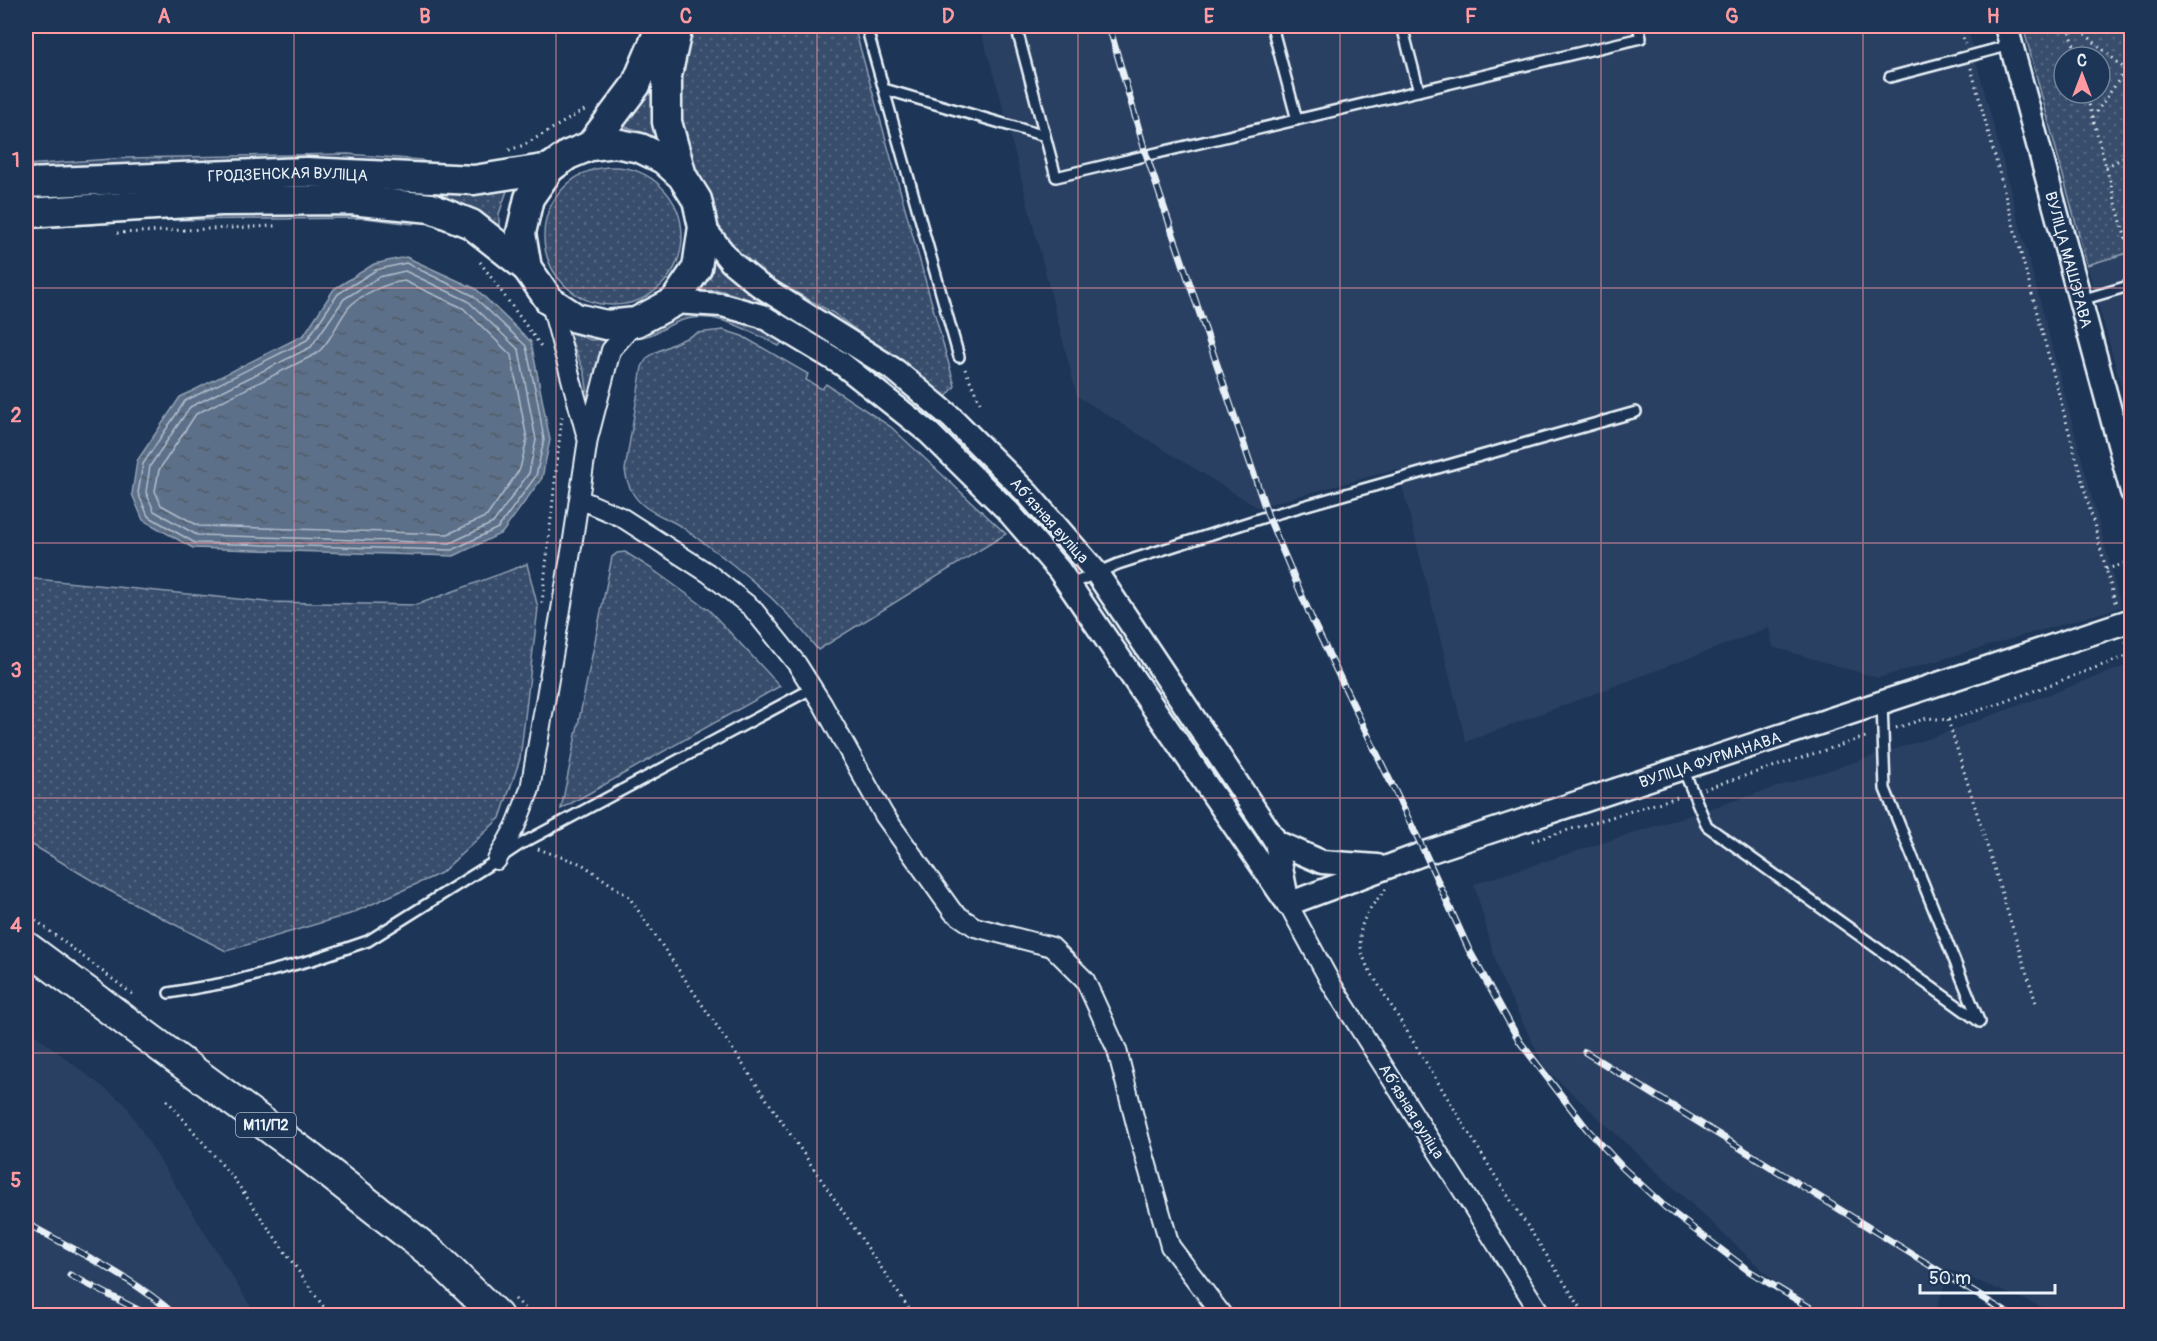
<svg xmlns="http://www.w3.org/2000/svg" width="2157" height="1341" font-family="Pangolin,sans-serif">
<defs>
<pattern id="grass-dots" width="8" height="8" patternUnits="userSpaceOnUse" patternTransform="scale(1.5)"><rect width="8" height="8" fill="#374d6c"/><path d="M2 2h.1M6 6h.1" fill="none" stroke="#546782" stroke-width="1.8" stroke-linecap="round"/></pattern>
<pattern id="water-ripples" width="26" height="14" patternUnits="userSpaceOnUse" patternTransform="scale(1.5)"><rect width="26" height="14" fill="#5d7089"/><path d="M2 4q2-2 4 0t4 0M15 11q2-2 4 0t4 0" fill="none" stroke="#505a66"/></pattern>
</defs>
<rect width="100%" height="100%" fill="#1d3557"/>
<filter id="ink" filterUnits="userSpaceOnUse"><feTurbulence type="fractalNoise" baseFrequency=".0167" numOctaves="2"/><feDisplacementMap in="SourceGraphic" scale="12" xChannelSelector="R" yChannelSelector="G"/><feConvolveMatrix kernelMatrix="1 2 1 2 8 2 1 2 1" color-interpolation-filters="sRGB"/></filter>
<g filter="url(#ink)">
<path fill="#2a4162" d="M979,26h988l154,581 -243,71 -105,-31 -4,-19 -303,114 -68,-273 -141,38 -180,-111 -78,-304z
M2131,252v168l-44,-155z
M2131,664v651h-69l-112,-45 -16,45h-123l-266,-247 -45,-92 -26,-92 462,-148z
M26,1028l99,76 131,211h-230z"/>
<path fill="url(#grass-dots)" stroke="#909fb2" stroke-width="1.5" fill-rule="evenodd" d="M691,26h163l101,360 -9,11 -113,-84 -74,-41 -18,-13 -15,-18 -44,-98 -5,-56z
M2023,26h101l8,25 -1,201 -44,13zM2064,57h36v36h-36z
M660,56l-5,40 1,43 -19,-9 -18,-5z
M348,154l73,6 9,4 -73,-3h-160l-171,11v-7l100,-7z
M544 236a69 69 0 1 1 138 0a69 69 0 1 1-138 0Z
M509,185l-10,29v16l-36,-25 -24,-8 1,-6z
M286,209l137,8 -4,4 -7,3 -47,-6 -202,2 -137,9v-8z
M710,254l16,19 32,26 43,23 91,58 53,46 -2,4 -3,2 -54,-50 -59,-40 -47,-27 -44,-20 -17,-5 -26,1z
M694,310l53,11 35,21 -3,4c-32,-16 -64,-38 -102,-24 -15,6 -26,16 -43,16l24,-18z
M723,330l19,6 66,38 -2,6 16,9 4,-5 65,43 115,107 -188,116c-41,-53 -81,-84 -135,-122 -12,-9 -29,-13 -40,-23 -11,-9 -16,-21 -18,-35l17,-103 5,-9 9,-6 41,-19z
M568,332l23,8 14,-1 -10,29 -5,43 -5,-37z
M625,552l27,17 57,41 71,76 -219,123 51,-252 5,-4z
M527,564l11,44 -18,151 -20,59 -59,55 -91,41 -124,37 -118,-61 -82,-49v-263l241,24 149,3z"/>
<path fill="url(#water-ripples)" stroke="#95a4b5" stroke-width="1.5" d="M406,257l70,32 55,53 19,98 -8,38 -40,55 -48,23 -261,-8 -50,-28 -11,-26 5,-33 43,-64 124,-62 30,-46 40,-25z"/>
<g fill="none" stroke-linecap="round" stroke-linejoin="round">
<path stroke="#b0bdcc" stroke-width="1.5" d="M406,263l66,32 54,51 12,57 6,37 -8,36 -38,52 -46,22 -257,-7 -47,-27 -10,-23 5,-29 42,-63 122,-61 31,-46 38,-24z
M405,271l63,30 51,49 17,90 -7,33 -36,50 -43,20 -253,-8 -43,-24 -8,-19 4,-26 40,-59 121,-60 33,-48 35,-22z
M404,281l59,27 48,47 16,84 -7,30 -33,47 -39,18 -249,-8 -38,-21 -6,-14 4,-21 37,-56 120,-60c15,-12 21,-32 33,-47 12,-13 38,-24 55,-26z"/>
<defs>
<path id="service" d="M866,26l93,331
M1016,26l40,151 585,-139 -3,-12
M1272,26l25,94
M1402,26l17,65
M1890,77l121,-32
M884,89l161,47
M2081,300l51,-15
M1069,585l49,-21 150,-48 368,-104
M1882,703l3,86 94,232
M1683,769l24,57 273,196
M169,993l61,-11 82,-22 56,-19 129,-81 24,-16 292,-156"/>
<path id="minor" d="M550,301l37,137
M579,499l42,18 87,56 44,35 45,56 26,41 61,110 69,97 22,15 77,20 33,33 32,70 23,90 30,106 53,70
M497,860l19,-35 14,-36 42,-243 16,-107 23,-89 25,-28
M1288,904l44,81 210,331"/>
<g id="tertiary">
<path id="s1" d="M2006,26l126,466"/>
<path d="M703,227l28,35 28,23 137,86 55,46 77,77 68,78 175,262 5,8 12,62"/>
<path d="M674,302l48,3 40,11 80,48 87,69 79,78 51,59 225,328"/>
<path d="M1276,842l46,20 55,4"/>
<path id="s2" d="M1288,904l137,-51 707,-233"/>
</g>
<g id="primary">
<path d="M678,26l-11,50v46l15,54 15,24 6,27 -6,41 -23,34 -38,20 -30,3 -30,-7 -26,-17 -23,-33 -6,-35 8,-35 21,-30 18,-13 22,-9 25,-3 25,5 23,11 19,17"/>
<path d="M590,146l46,-61 25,-59"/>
<path id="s3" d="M26,183l280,-11 168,8 76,-12"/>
<path d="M26,213l195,-12 129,-1 81,8 40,16 56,44"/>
</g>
<path id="trunk" d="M26,947l279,207 129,101 63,61"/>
</defs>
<use href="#service" stroke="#e8f1f8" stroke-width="14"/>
<use href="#minor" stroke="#e8f1f8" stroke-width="22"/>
<use href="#tertiary" stroke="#e8f1f8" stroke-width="27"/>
<use href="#primary" stroke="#e8f1f8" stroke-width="33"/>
<use href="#trunk" stroke="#e8f1f8" stroke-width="34"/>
<path stroke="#e8f1f8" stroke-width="3" stroke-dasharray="1.5 4.5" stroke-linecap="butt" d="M1960,26l5,18
M2069,26l8,31
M2076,26l56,49
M2128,26l4,9
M1971,68l145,538
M2086,93l46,169
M2093,117l39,-56
M509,150l15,-5 64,-37
M2106,167l26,-14
M117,233l158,-7
M480,262l63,87
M965,369l15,34
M2106,569l26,-7
M542,603l20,-188
M2126,641l6,16
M1948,720l88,283
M1896,728l31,-10 21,2 51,-16 133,-50
M1704,789l165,-53
M1532,841l149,-45
M538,849l44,15 47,33 285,419
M1386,889c-23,26 -34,43 -19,77l130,213 89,137
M26,913l106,81
M167,1100l67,79 96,137
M515,1299l19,17"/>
<use href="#service" stroke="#1d3557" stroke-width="9"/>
<use href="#minor" stroke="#1d3557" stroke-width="18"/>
<use href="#tertiary" stroke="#1d3557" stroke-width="22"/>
<use href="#primary" stroke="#1d3557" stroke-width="28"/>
<use href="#trunk" stroke="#1d3557" stroke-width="30"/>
<defs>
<path id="rail" d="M1109,26l37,128 122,362 46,108 111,229 44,97 51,92 67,87 36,39 42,39 84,64 75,45
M1585,1052l427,264
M26,1223c51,29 106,53 150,93
M70,1275l80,41"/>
</defs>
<use href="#rail" stroke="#e8f1f8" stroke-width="7"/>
<use href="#rail" stroke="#1d3557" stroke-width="4.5" stroke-dasharray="14" stroke-linecap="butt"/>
</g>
</g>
<path fill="none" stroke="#ff9aa2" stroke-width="1.5" stroke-opacity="0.55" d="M294,26v1290M556,26v1290M817,26v1290M1078,26v1290M1340,26v1290M1601,26v1290M1863,26v1290M26,288h2106M26,543h2106M26,798h2106M26,1053h2106"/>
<g text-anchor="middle" stroke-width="4.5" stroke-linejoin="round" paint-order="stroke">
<rect fill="#1d3557" stroke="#abb9c8" stroke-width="1.5" x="236" y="1113" width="60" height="24" rx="4.5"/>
<g font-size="15" font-weight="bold" fill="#e8f1f8">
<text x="266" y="1130">М11/П2</text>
</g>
<g font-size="16" fill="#e8f1f8" stroke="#1d3557">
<text dy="6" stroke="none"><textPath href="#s3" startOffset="262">ГРОДЗЕНСКАЯ ВУЛІЦА</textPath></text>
<text dy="6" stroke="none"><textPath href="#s1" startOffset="242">ВУЛІЦА МАШЭРАВА</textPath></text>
<text transform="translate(1050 520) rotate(48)" y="6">Абʼязная вуліца</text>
<text dy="6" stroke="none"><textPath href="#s2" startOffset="446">ВУЛІЦА ФУРМАНАВА</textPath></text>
<text transform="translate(1412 1111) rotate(58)" y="6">Абʼязная вуліца</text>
</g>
</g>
<rect width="2157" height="1341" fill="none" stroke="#1d3557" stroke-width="66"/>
<g transform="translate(2082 75)"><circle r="28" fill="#1d3557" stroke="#6e8097" stroke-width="1.5"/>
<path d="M0-4.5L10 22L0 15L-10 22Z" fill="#ff9aa2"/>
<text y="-9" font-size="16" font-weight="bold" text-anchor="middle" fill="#e8f1f8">С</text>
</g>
<path d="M1920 1284v9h135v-9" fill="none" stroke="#e8f1f8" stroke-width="3"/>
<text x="1929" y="1284" font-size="18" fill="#e8f1f8" stroke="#1d3557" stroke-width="4.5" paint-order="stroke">50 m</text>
<rect x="33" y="33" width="2091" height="1275" fill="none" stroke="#ff9aa2" stroke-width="2"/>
<g font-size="20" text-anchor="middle" font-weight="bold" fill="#ff9aa2">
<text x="164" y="23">A</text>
<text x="425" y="23">B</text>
<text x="686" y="23">C</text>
<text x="948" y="23">D</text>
<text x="1209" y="23">E</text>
<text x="1471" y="23">F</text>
<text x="1732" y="23">G</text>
<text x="1993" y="23">H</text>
<text x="16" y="167">1</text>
<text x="16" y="422">2</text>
<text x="16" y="677">3</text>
<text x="16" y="932">4</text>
<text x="16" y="1187">5</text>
</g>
</svg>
